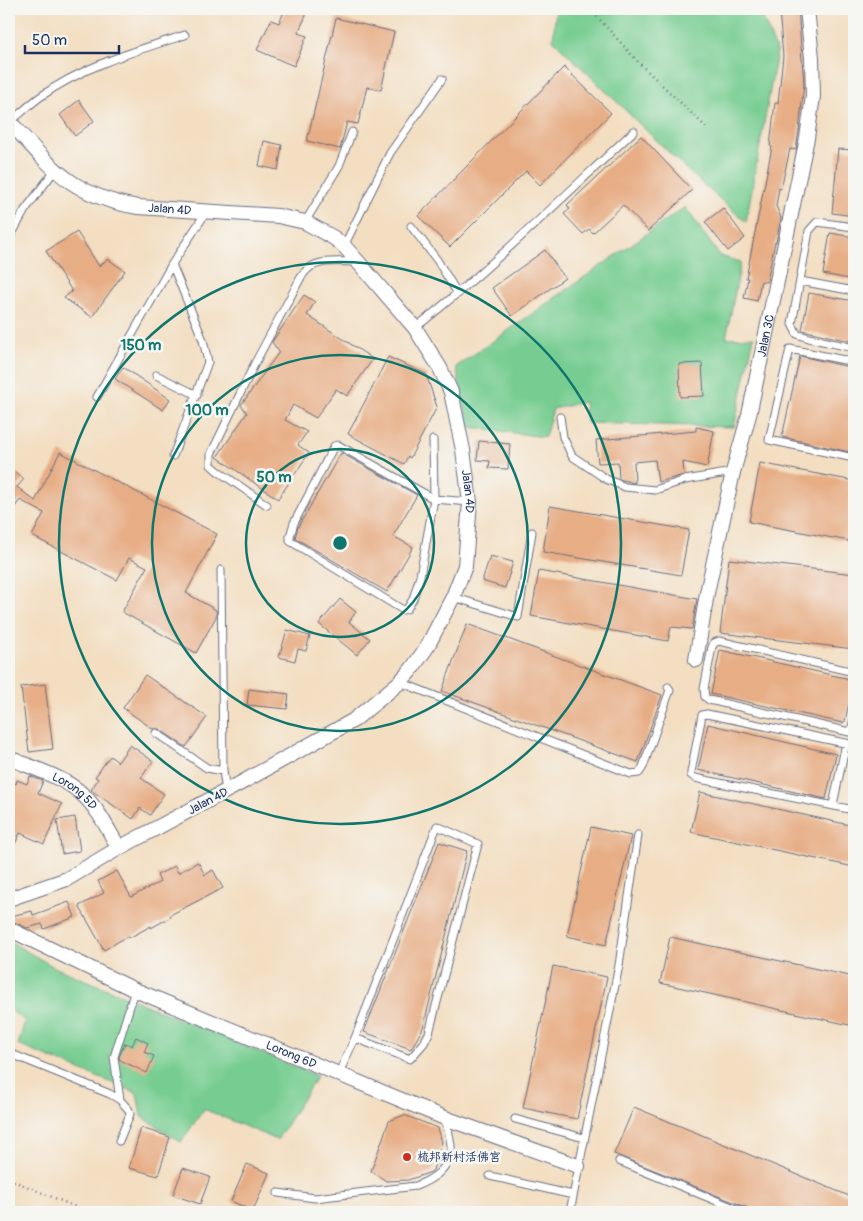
<svg xmlns="http://www.w3.org/2000/svg" width="863" height="1221" font-family="Pangolin,'LXGW WenKai TC',sans-serif">
<rect width="100%" height="100%" fill="#f6f6f2"/>
<filter id="ink" filterUnits="userSpaceOnUse"><feTurbulence type="fractalNoise" baseFrequency=".02" numOctaves="2"/><feDisplacementMap in="SourceGraphic" scale="10" xChannelSelector="R" yChannelSelector="G"/><feConvolveMatrix kernelMatrix="1 2 1 2 8 2 1 2 1" color-interpolation-filters="sRGB"/></filter>
<filter id="wash" filterUnits="userSpaceOnUse"><feTurbulence type="fractalNoise" baseFrequency=".0096" numOctaves="4" result="noise"/><feDisplacementMap in="SourceGraphic" scale="20" xChannelSelector="R" yChannelSelector="G"/><feGaussianBlur stdDeviation="1.12" result="paint"/><feColorMatrix in="noise" values="0 0 0 0 0 0 0 0 0 0 0 0 0 0 0 0 0 1.4 0 .05"/><feComposite in="paint" operator="in"/></filter>
<g filter="url(#wash)">
<rect width="100%" height="100%" fill="#f3dec1"/>
<path fill="#77cd91" stroke="#497e78" d="M556,9h203l18,43 -31,170 -58,-51 -135,-131z
M685,207l35,49 21,6 -15,76 28,-1 -20,90 -148,-4 -2,-21 -31,7 -8,28 -76,-10 -13,-60z
M9,941l45,26 263,109 -40,64 -73,-31 -23,33 -40,-26 -4,-23 -119,-48 7,-24 -16,-12z"/>
<g id="blocks">
<path fill="#e7ad85" d="M285,9h24l-11,24 9,3 -13,30 -37,-16 14,-30 8,3z
M798,9l6,75 -5,46 -3,20 -6,-1 -9,40 -2,-1 -3,18 5,12 -5,24h-1l-8,40 -6,-1 -4,20 -13,-3 4,-20h-2l26,-131 -2,-1 5,-43h3l5,-47 -4,-46z
M336,18l58,14 -13,58 -14,-3 -9,37 -11,-2 -7,27 -33,-8z
M564,67l47,46 -71,72 -14,-14 -76,76 -32,-31z
M79,100l15,21 -19,15 -15,-21z
M641,136l51,54 -44,41 -25,-26 -30,28 -4,-4 -6,5 -19,-20 6,-5 -3,-4z
M264,141l18,4 -4,25 -19,-4z
M838,149l16,1v66l-22,-3z
M723,208l22,30 -17,13 -23,-29z
M77,232l22,34 9,-7 17,12 -33,46 -28,-19 8,-7 -26,-40z
M830,233l24,4v43l-31,-6z
M545,250l20,28 -53,38 -20,-28z
M809,293l45,8v41l-52,-12z
M304,295l11,7 -8,13 66,44 -26,37 -11,-7 -20,29 -23,-13 -8,15 22,12 -9,13 11,8 -31,46 -61,-42 30,-44 -6,-8 38,-53 -7,-10z
M800,356l54,12v85l-72,-16z
M388,357l38,17 11,33 -27,51 -2,-2 -4,8 -56,-30z
M702,363l2,33 -24,1 -1,-33z
M123,367l47,32 -7,11 -48,-31z
M696,427l18,4 -7,36 -24,-5 1,13 -26,7 -3,-22 -21,2 1,21h-1l-15,-4 -1,-17 -20,1 -2,-23 100,-9z
M479,441l31,3 -2,25 -19,-1 1,-7 -13,-1z
M60,452l157,82 -31,59 30,17v7l-20,36 -74,-41 25,-45 -18,-9 -12,22 -85,-44 12,-23 -24,-13 -11,15v-48l15,12 -7,8 18,14z
M341,453l76,42 -24,41 20,11 -26,45 -92,-54 3,-11z
M760,463l94,18v61l-105,-20z
M550,506l139,24 -8,45 -138,-23z
M490,556l23,6 -8,26 -23,-7z
M729,559l125,15v75l-134,-16z
M539,571l158,28 -5,30 -21,-2 -3,14 -137,-25z
M340,599l16,13 -7,10 21,17 -13,16 -38,-31z
M467,624l195,71 -24,67 -196,-71z
M287,630l23,6 -4,15 -8,-2 -3,12 -16,-4z
M720,650l134,30 -9,41 -2,2 -132,-29z
M145,675l62,42 -21,30 -27,-18h-6l-30,-21z
M45,684l8,65 -24,3 -8,-65z
M249,689l40,5 -2,15 -40,-4z
M708,724l128,30 -10,45 -128,-29z
M130,745l23,16 -12,17 23,16 -14,21 -10,-7 -7,11 -42,-29 7,-11 -3,-2 15,-21 8,6z
M30,776l13,5 -5,12 24,11 -18,40 -24,-11 -11,24v-77l7,4 1,-4 10,4z
M700,792l154,34v41l-163,-35z
M75,817l5,34 -18,3 -5,-34z
M591,827l40,9 -25,109 -39,-9z
M439,842l28,9 -44,177 -12,21 -47,-17z
M198,862l7,13 8,-5 10,18 -53,27 1,2 -20,11v-2l-22,12 -1,-2 -24,14 -25,-44 25,-13 -6,-12 19,-10 14,26 29,-15 -3,-7 18,-9 3,7z
M69,902l6,15 -31,12 -2,-5 -15,4 -15,-7 -1,-5 21,-5 1,4z
M670,937l184,40v49l-194,-43z
M553,966l54,11 -30,142 -54,-11z
M136,1037l12,6 -4,9 10,4 -7,17 -27,-13 -1,-3 6,-14 7,3z
M634,1107l220,91v14h-99l-9,-5 -132,-53z
M404,1115l34,13 4,14 -9,28 -2,2 -23,8 -22,1 -15,-10 18,-50z
M141,1128l29,9 -12,39 -29,-8z
M247,1164l22,9 -16,38 -22,-10z
M183,1168l27,9 -10,27 -27,-9z"/>
</g>
</g>
<g filter="url(#ink)">
<use href="#blocks" fill-opacity="0" stroke="#676c81" stroke-width="1"/>
<g fill="none" stroke-linecap="round" stroke-linejoin="round">
<defs>
<path id="lane" d="M10,122c10,-8 19,-17 30,-25 43,-31 95,-46 145,-62
M305,222l34,-56 13,-34
M411,226l26,34 21,34
M854,227l-37,-5 -8,9 -17,93 5,10 12,4 45,10
M9,239l16,-29 30,-40
M344,246l46,-93 52,-74
M172,264l31,76 5,22 -35,94
M800,281l54,10
M415,328c77,-61 147,-130 219,-197
M854,362l-64,-13 -21,91 85,18
M156,375l41,20
M97,397l75,-133 35,-53
M560,417l3,20 9,19 34,23 19,8 30,3 30,-10 48,-8
M433,440l1,59 -14,77 -7,23 -6,10 -4,1 -113,-69v-5l4,-13 40,-77 4,-1 96,54 36,3
M267,505l-49,-34 -7,-6v-11l44,-91 45,-84c2,-3 5,-8 8,-10 11,-10 34,-7 48,-7
M221,570l2,201 3,20
M453,597l65,20 14,-85
M854,672l-135,-31 -5,2 -2,4 -8,42 1,8 4,3 145,33
M400,682l231,92 8,-1 4,-6 27,-77 -2,-3
M851,732l3,-13
M156,733l51,35 16,3
M854,745l-147,-31 -5,1 -11,57v3l4,3 159,32
M833,805l13,-62
M9,1053l101,41 10,6 9,10 1,4 -11,27
M339,1073l16,-35 82,-212 41,18 -49,189 -5,10 -14,16 -55,-21
M120,1100l-6,-43 21,-67
M515,1119l69,19
M619,1161l125,51
M490,1176l83,19
M278,1193l37,5 101,-12c17,-7 32,-16 35,-36 1,-9 -4,-22 -6,-32
M570,1212l49,-247 19,-130"/>
<g id="street">
<path id="s1" d="M9,121c42,46 63,75 129,86l140,9 27,6 29,16 10,8 15,17 56,65 25,40 11,24 12,58 7,52 -5,64 -12,31 -26,50 -16,23 -11,12 -46,38 -113,63 -122,65 -52,31 -58,20"/>
<path id="s2" d="M696,660l11,-67 26,-121 16,-57 58,-277 6,-42 -1,-38 -5,-49"/>
<path id="s3" d="M9,758c21,9 57,20 73,36 16,14 26,36 37,54"/>
<path id="s4" d="M9,929l126,61 310,128 133,48"/>
</g>
</defs>
<use href="#lane" stroke="#676c81" stroke-width="9"/>
<use href="#street" stroke="#676c81" stroke-width="16"/>
<path stroke="#676c81" stroke-width="2.5" stroke-dasharray="1 4" stroke-linecap="butt" d="M590,9l50,55 67,64
M9,1179l79,33"/>
<use href="#lane" stroke="#fff" stroke-width="7"/>
<use href="#street" stroke="#fff" stroke-width="14"/>
</g>
</g>
<g fill="none" stroke="#0f766e" stroke-width="2.5">
<circle cx="340" cy="543" r="94"/>
<circle cx="340" cy="543" r="188"/>
<circle cx="340" cy="543" r="281"/>
</g>
<circle fill="#c8321e" stroke="#f6f6f2" stroke-width="2" cx="407" cy="1157" r="5"/>
<g text-anchor="middle" stroke-width="5" stroke-linejoin="round" paint-order="stroke">
<g font-size="12" fill="#1b2f5e" stroke="#f6f6f2">
<text dy="4" stroke="none"><textPath href="#s1" startOffset="191">Jalan 4D</textPath></text>
<text dy="4" stroke="none"><textPath href="#s2" startOffset="332">Jalan 3C</textPath></text>
<text dy="4" stroke="none"><textPath href="#s1" startOffset="656">Jalan 4D</textPath></text>
<text dy="4" stroke="none"><textPath href="#s3" startOffset="74">Lorong 5D</textPath></text>
<text transform="translate(208 801) rotate(-28)" y="4">Jalan 4D</text>
<text dy="4" stroke="none"><textPath href="#s4" startOffset="309">Lorong 6D</textPath></text>
</g>
<g font-size="12" fill="#1b2f5e" stroke="#f6f6f2" text-anchor="start">
<text x="417" y="1161">梳邦新村活佛宫</text>
</g>
</g>
<circle cx="340" cy="543" r="8" fill="#0f766e" stroke="#f6f6f2" stroke-width="2.5"/>
<g font-size="15" text-anchor="middle" font-weight="bold" fill="#0f766e" stroke="#f6f6f2" stroke-width="5" stroke-linejoin="round" paint-order="stroke">
<text x="141" y="350">150 m</text>
<text x="207" y="415">100 m</text>
<text x="274" y="482">50 m</text>
</g>
<rect width="863" height="1221" fill="none" stroke="#f6f6f2" stroke-width="30"/>
<path d="M25 45v8h94v-8" fill="none" stroke="#1b2f5e" stroke-width="2.5"/>
<text x="32" y="45" font-size="15" fill="#1b2f5e" stroke="#f6f6f2" stroke-width="4" paint-order="stroke">50 m</text>
</svg>
